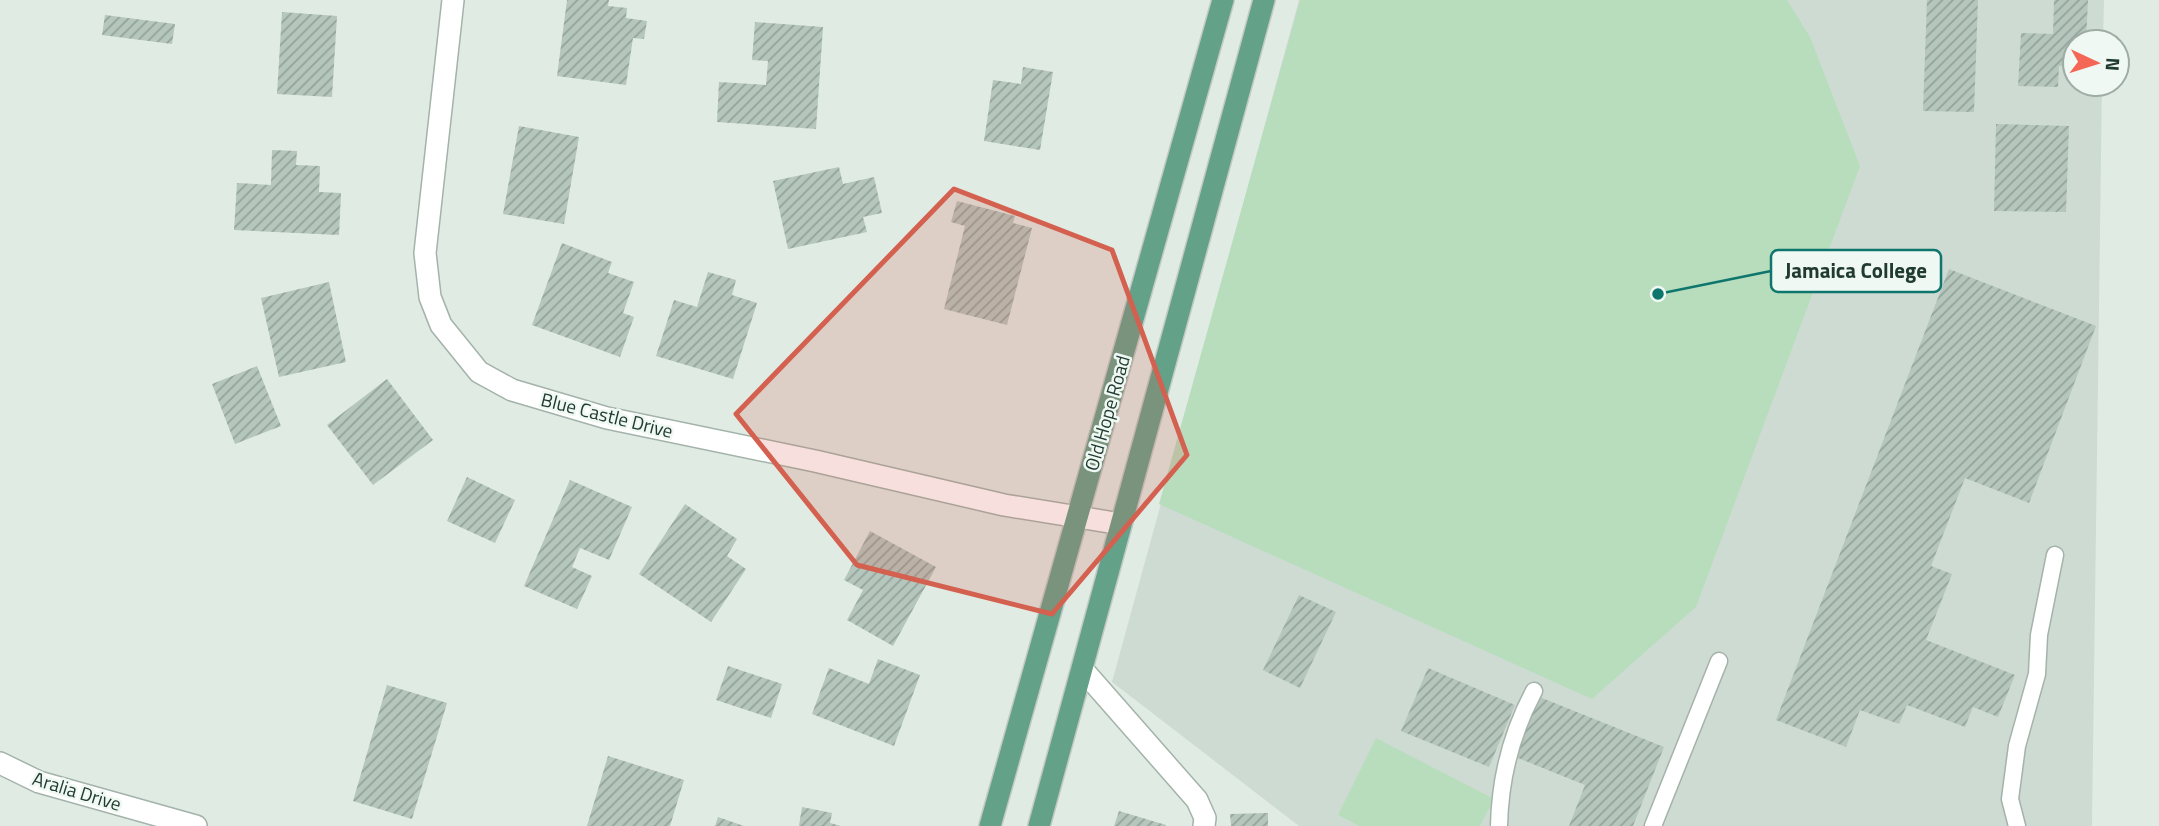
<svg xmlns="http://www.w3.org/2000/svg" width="2159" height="826" font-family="'Titillium Web',sans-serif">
<defs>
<pattern id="building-hatch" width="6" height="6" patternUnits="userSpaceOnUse" patternTransform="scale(1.75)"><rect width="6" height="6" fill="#b5c6bd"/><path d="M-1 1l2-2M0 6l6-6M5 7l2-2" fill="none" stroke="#93a29a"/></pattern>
</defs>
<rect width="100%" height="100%" fill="#e0ebe4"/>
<path fill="#cedbd3" d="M1299,0h805l-1,42h-28v42h27l-10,742h-793l-187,-144z"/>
<path fill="#b8ddbd" d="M1300,0h487l23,37 50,129 -164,441 -104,92 -433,-195z
M1376,738l118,61 -14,27h-121l-21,-11z"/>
<path fill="url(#building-hatch)" d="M567,0h42l-1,6 19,2 -1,10 21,3 -3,18 -11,-1 -7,47 -69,-9z
M1927,0h51l-4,112 -51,-1z
M2054,0h34l-2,42h-11v25l-16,-1 -1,21 -40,-1 3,-53 32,1z
M282,12l55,4 -5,81 -55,-3z
M105,15l70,9 -3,20 -70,-9z
M755,22l68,5 -7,102 -99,-7 2,-40 47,3 2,-24 -16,-1z
M1023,67l30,5 -13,78 -56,-9 9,-61 28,4z
M1996,124l73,2 -3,86 -72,-1z
M519,126l60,11 -15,87 -61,-10z
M272,150l25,1 -1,14 24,1 -1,26 22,1 -2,42 -105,-5 3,-47 34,2z
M839,167l4,17 31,-7 8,36 -19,4 4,15 -79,17 -15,-68z
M957,201l58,15 -2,7 19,5 -25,97 -63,-16 21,-83 -14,-4z
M562,243l50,19 -4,11 26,9 -11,31 11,4 -14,40 -88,-32z
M1949,269l147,57 -67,177 -64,-25 -34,88 21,8 -26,66 89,35 -17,42 -25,-10 -8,20 -58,-22 -8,19 -39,-14 -14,37 -70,-27z
M708,272l28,8 -4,15 25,8 -24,76 -77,-23 18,-56 23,7z
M329,282l17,80 -67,15 -18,-79z
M257,366l24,60 -46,18 -23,-60z
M387,379l46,61 -60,45 -46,-60z
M467,477l48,23 -20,43 -48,-22z
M570,480l62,27 -23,53 -29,-12 -8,19 20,9 -15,33 -53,-23z
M685,504l52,35 -10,17 19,13 -35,53 -72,-48z
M870,531l66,36 -43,79 -46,-26 16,-30 -19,-10z
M1299,595l37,17 -36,76 -37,-18z
M878,659l42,16 -26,71 -82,-32 17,-46 40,16z
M728,666l54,18 -11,34 -55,-18z
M1428,668l87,37 -26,62 -88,-36z
M387,685l60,18 -35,116 -59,-18z
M1537,696l127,51 -31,79h-64l16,-41 -72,-29z
M608,756l76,24 -14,46h-83z
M802,807l30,6 -2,10 11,3h-42z
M1119,811l47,14v1h-52z
M1268,813v13h-37l-1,-12z
M718,817l26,9h-29z"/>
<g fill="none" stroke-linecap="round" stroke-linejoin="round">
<defs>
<path id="lane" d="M1499,826c1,-49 12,-92 35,-135
M1653,826l66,-165
M2017,826l-7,-27 7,-53 20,-72 2,-39 16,-80"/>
<path id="street" d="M453,0l-28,253 5,44 11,28 38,47 33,18 95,28 208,43 189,44 117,19
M1082,669l115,131 8,18 -1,8
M0,763l39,19 157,44"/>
<path id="primary" d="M990,826l233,-826
M1039,826l225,-826"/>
</defs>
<use href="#lane" stroke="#a3b3aa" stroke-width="19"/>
<use href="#street" stroke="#a3b3aa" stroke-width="24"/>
<use href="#primary" stroke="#c1c8c5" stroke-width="24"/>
<use href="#lane" stroke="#fff" stroke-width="16"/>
<use href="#street" stroke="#fff" stroke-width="21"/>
<use href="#primary" stroke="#63a189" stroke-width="21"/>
</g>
<path fill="#d4604f" fill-opacity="0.2" stroke="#d4604f" stroke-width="5" stroke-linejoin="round" d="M954,189l158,61 75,205 -135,159 -195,-49 -121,-151z"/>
<g text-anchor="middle" stroke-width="5" stroke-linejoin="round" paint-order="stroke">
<g font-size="19" fill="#203b30" stroke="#f0f8f3">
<text transform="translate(1107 413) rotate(-74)" y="7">Old Hope Road</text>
<text transform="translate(607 415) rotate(14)" y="7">Blue Castle Drive</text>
<text transform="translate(77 791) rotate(17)" y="7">Aralia Drive</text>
</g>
</g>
<path fill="none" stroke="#0f766e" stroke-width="2.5" d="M1658 294L1771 271"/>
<circle fill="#0f766e" stroke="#f0f8f3" stroke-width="2.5" cx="1658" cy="294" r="7"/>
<rect fill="#f0f8f3" stroke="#0f766e" stroke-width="2.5" x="1771" y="250" width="170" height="42" rx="7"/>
<g font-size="21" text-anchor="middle" font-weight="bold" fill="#203b30">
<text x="1856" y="278">Jamaica College</text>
</g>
<g transform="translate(2096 63) rotate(94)"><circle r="33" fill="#f0f8f3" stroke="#9daca5" stroke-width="2"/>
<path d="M0-5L12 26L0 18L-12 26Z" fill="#f46655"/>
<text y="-10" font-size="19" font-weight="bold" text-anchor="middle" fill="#203b30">N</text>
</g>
</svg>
